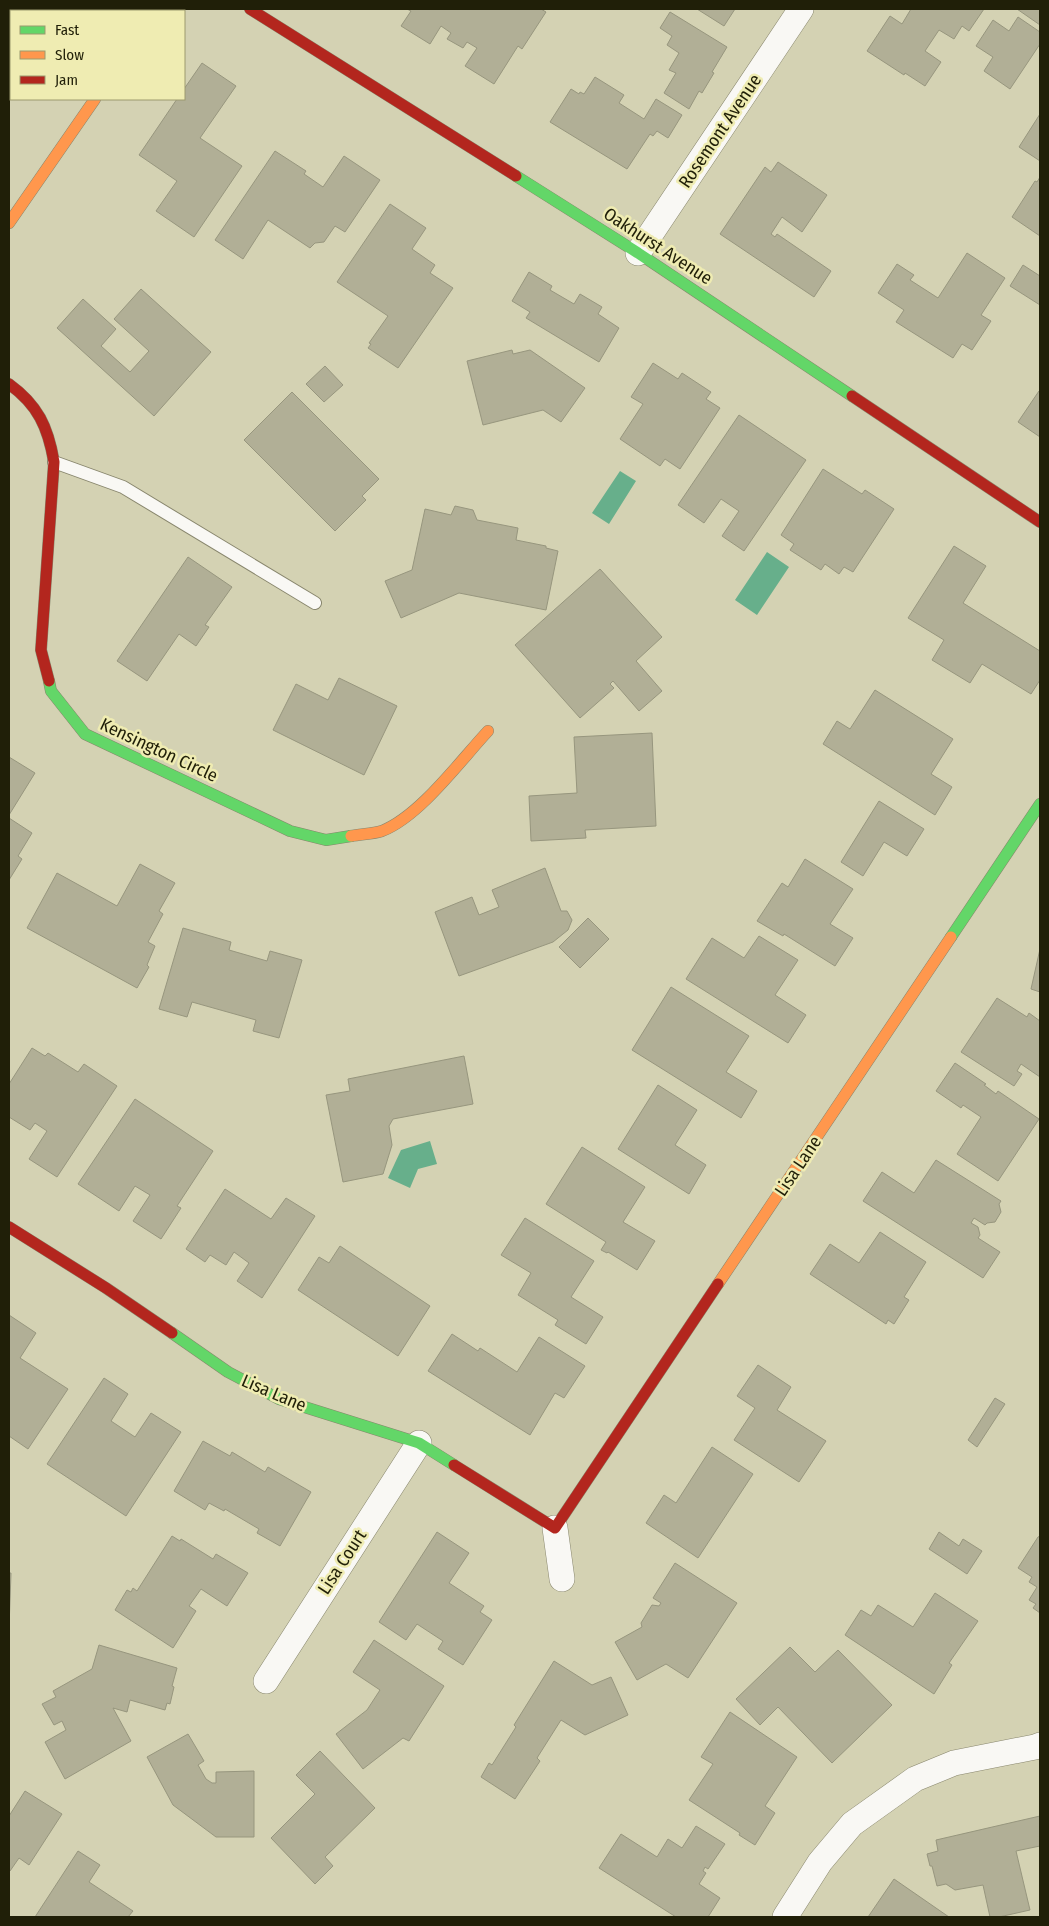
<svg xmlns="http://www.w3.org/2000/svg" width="1049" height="1926" font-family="'Fira Sans Condensed',sans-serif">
<rect width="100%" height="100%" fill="#d4d2b3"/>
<path fill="#67af8b" d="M620,471l16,10 -27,43 -17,-11z
M767,552l22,15 -32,48 -22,-15z
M430,1141l7,23 -19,5 -8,19 -22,-10 13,-28z"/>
<path fill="#b1af96" stroke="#97967e" d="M9,9h49l-2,2h-45v43l-2,3z
M407,9h134l5,3 -24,37 -4,-3 -24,38 -29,-18 12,-18 -10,-6 -4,6 -16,-9 4,-6 -10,-7 -11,18 -29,-18 10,-15z
M697,9h38l-11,17z
M911,9h73l-15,22 -7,-5 -8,13 -15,-9 -14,21 16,11 -16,24 -20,-13 -1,2 -37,-24 23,-35 12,8z
M1017,9h23v16z
M670,12l57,35 -15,25 2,1 -12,20 -3,-2 -10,18 -25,-16 12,-20 -7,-3 10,-17 -12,-8 5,-9 -12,-8z
M1018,17l22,15v12l-30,45 -26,-18 9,-14 -17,-11 17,-26 16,11z
M202,63l34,23 -36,52 42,28 -48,71 -38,-26 21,-30 -38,-26 38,-56h7v-10z
M595,77l29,18 -5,8 25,16 12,-20 26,16 -14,23 -11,-7 -4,5 -3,-2 -23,35 -77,-47 21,-33 8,5 1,-2 4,2z
M1040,114v47l-21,-14z
M275,151l31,20 -2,3 19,13 21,-31 36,24 -35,52 -10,-6 -11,16 -9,1 -5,5 -42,-28 -25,39 -28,-19z
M778,162l49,33 -25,37 -20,-15 -11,17 4,3 2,-3 54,37 -17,26 -94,-63 45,-67 6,5z
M1040,177v59l-28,-19 23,-36 2,1z
M390,204l36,24 -14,21 23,16 -5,8 23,15 -55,80 -30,-20 3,-4 -2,-1 19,-27 -51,-34z
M967,253l38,25 -24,37 10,6 -19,29 -10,-6 -9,14 -57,-36 8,-12 -26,-17 19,-29 17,11 -4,5 28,18z
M1023,265l17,11v29l-30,-19z
M529,272l23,14 -2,4 24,14 6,-10 22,13 -4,7 21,14 -20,34 -73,-44 4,-6 -18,-11z
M141,289l70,63 -57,64 -97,-88 26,-29 33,30 -15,17 29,26 19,-21 -35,-32z
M512,350l1,4 17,-4 55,38 -24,34 -18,-12 -60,15 -16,-64z
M653,363l25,16 4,-6 29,19 -5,7 14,9 -40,61 -15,-10 -5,7 -40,-27 23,-35 -12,-7z
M325,366l18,19 -19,17 -18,-18z
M1039,391l1,1v45l-22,-15z
M292,392l87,87 -17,17 4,4 -31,31 -91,-91z
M739,415l67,45 -62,91 -22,-15 17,-25 -18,-12 -17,24 -26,-18z
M823,469l39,25 3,-4 29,19 -41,63 -9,-5 -5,7 -14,-10 -4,6 -31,-20 4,-6 -13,-9z
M455,506l18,4 4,10 41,8 -2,12 30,6v2l12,3 -12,59 -87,-17 -58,25 -16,-37 27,-11 13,-61 26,6z
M954,546l32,20 -23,37 77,48v29l-9,14 -49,-30 -12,19 -38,-23 12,-20 -36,-22z
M188,557l44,30 -27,38 4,2 -13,19 -17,-12 -32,47 -30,-20z
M600,569l62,68 -26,24 26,30 -23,20 -26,-30 -3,3 4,4 -34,30 -65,-73z
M339,678l58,28 -33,69 -91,-45 23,-46 32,16z
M875,690l78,49 -22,35 21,13 -17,28 -112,-71 14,-23 13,8z
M652,733l4,93 -71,4 1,8 -55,3 -2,-45 48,-3 -3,-56z
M9,757l26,16 -26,42z
M879,801l45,28 -17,27 -23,-14 -21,34 -22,-14z
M9,818l23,15 -14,23 4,3 -13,21z
M805,859l48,30 -23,35 23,14 -18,28 -51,-32 -1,2 -26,-15 25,-38 6,4z
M140,864l35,19 -16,28 4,3 -15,28 7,4 -8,19 2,2 -12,21 -110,-60 30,-55 60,33z
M545,868l16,43h6l5,9 -4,10 -15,12 -94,34 -24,-64 37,-15 7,18 20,-8 -7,-17z
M588,918l21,21 -29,29 -21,-21z
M183,928l48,14 -2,8 38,11 3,-10 32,9 -23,78 -26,-7 3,-11 -64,-18 -5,15 -28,-8z
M759,936l39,24 -23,35 31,20 -18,28 -102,-64 26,-41 32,20z
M1040,949v43l-9,-3z
M671,987l78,49 -23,36 31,19 -16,27 -109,-68z
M997,998l30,19 2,-4 11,8v56l-19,-13 -4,7 5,3 -8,12 -53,-34z
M32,1048l13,8 3,-3 30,19 6,-8 33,22 -60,91 -28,-18 18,-28 -12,-8 -5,7 -21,-13v-33z
M464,1056l9,48 -80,15 -4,7 3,19 -9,29 -40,8 -17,-87 24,-4 -2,-12z
M955,1063l31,21 -2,1 12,9 2,-3 41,28 -41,62 -41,-27 24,-37 -18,-12 -2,3 -25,-17z
M658,1085l39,25 -22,35 31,20 -17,29 -71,-45z
M135,1099l78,52 -36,55 4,2 -20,31 -28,-18 17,-26 -15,-9 -16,25 -41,-27z
M582,1147l63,40 -22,35 32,19 -18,29 -29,-18 -1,1 -6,-3 5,-8 -60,-38z
M936,1160l65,41 -2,3 2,8 -6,10 -8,1 -2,2 -11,-7 -3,5 7,4 2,8 -2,3 22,14 -17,26 -120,-77 19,-29 32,21z
M225,1189l46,30 15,-21 29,18 -53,82 -25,-17 12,-18 -15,-11 -8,13 -16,-10 -5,7 -19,-13z
M525,1218l69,43 -23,36 32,20 -17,27 -31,-19 3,-5 -40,-25 13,-22 -30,-18z
M880,1232l46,30 -22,35 5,3 -15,24 -6,-4 -2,4 -76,-50 20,-30 29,19z
M340,1246l90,60 -32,50 -100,-66 21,-33 10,6z
M9,1315l27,18 -16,25 48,31 -40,60 -19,-13z
M452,1334l26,17 2,-3 37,24 22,-35 46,29 -21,32 -9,-5 -25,42 -102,-64z
M758,1365l33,22 -14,23 49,31 -27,41 -65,-42 21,-32 -18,-12z
M104,1378l24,16 -17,27 24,16 16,-24 30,19 -55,84 -79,-52z
M995,1398l10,6 -28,43 -9,-7z
M203,1441l27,15 2,-4 33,20 3,-5 43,25 -31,54 -23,-13 2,-4 -34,-20 -1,2 -15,-8 -4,7 -31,-19z
M712,1447l41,27 -55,84 -52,-35 18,-28 12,8z
M437,1532l32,21 -20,30 35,23 -4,6 12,8 -29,45 -25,-16 5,-8 -26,-17 -11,16 -27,-18z
M939,1532l20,14 4,-7 19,12 -15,23 -38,-25z
M172,1536l8,5 1,-2 32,20 3,-5 32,19 -21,33 -26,-17 -12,17 7,5 -23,37 -58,-38 12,-20 4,2 2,-4 4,3z
M1040,1536v77l-7,-5 3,-4 -7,-4 8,-13 -8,-5 3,-5 -14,-9 20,-31z
M675,1563l62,40 -49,75 -22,-14 -29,16 -22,-38 27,-15 -1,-4 11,-18 7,1 2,-3 -8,-5z
M9,1573h2l-2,55z
M935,1593l43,28 -29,42 3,2 -18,29 -89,-59 16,-25 10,6 7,-11 35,22z
M374,1640l70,46 -35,55 -6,-3 -40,31 -27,-35 31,-24 13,-20 -27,-18z
M99,1645l78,23 -5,18 2,1 -4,17 -3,-1 -2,7 -35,-10 -3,12 -14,-4 18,33 -66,38 -20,-37 21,-12 -4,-9 -8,4 -12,-21 14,-7 -3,-6 39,-22z
M790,1647l25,25 23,-22 54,55 -60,58 -54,-56 -18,18 -24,-26z
M554,1661l38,24 19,-8 17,38 -43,20 -24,-15 -24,38 3,3 -25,38 -34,-22 8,-14 3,2 24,-38 -2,-2z
M730,1712l67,45 -32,49 10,7 -20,32 -16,-10 1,-2 -51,-33 24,-36 -12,-7z
M188,1734l16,27 -6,4 8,14 6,4h4v-11l38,-1v66h-38l-43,-32 -26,-48z
M320,1751l55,57 -50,49 8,9 -18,18 -44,-46 44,-44 -19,-19z
M25,1791l37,23 -33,51 -10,-7 -9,13 -1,-1v-54z
M1040,1816v30l-24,5 14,59 -31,7h-9l-7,-32 -28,5 -9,-6 -9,2 -5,-20h-2l-3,-12 11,-3 -2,-11z
M696,1826l29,18 -17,25 -3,-2 -2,4 3,2 -7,11 21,14 -12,19h-32l-77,-49 22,-34 36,23 11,-18 14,9z
M78,1851l22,14 -11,17 44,29 -5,6h-93z
M894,1879l55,38h-81z"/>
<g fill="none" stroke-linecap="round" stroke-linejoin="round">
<defs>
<path id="lane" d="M54,462l69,25 192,116"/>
<path id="street" d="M638,253l163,-244
M555,1528l7,51
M266,1681l153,-238
M785,1917l35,-55 32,-38 63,-45 39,-16 81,-16 5,-2"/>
<path id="fast" d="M155,11l2,-2
M516,176l122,77 214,143
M49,681l2,10 34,43 205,97 36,9 25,-4
M951,937l89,-133
M172,1333l56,39 51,27 140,44 35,22"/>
<path id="slow" d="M9,223l86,-124
M351,836c10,-2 22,-2 31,-5 38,-15 78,-70 106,-100
M718,1284l233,-347"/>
<path id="jam" d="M250,9l266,167
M9,384c29,21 39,43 45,78l-13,188 8,31
M852,396l188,126
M9,1227l97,61 66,45
M454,1465l101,63 163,-244"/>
</defs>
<use href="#lane" stroke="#88866d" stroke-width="14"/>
<use href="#street" stroke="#88866d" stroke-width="26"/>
<use href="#fast" stroke="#88866d" stroke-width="12"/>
<use href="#slow" stroke="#88866d" stroke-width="12"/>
<use href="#jam" stroke="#88866d" stroke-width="12"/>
<use href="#lane" stroke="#f9f8f4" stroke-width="12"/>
<use href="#street" stroke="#f9f8f4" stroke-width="25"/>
<use href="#fast" stroke="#63d668" stroke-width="11"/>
<use href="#slow" stroke="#ff974d" stroke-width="11"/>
<use href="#jam" stroke="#b3261e" stroke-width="11"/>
</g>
<g text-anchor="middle" stroke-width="5" stroke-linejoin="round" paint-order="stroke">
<g font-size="18" fill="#201f08" stroke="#efecb2">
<text transform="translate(720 131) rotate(-56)" y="6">Rosemont Avenue</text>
<text transform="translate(658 246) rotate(33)" y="6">Oakhurst Avenue</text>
<text transform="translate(159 750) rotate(25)" y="6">Kensington Circle</text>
<text transform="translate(798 1166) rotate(-56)" y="6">Lisa Lane</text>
<text transform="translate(274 1393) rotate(23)" y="6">Lisa Lane</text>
<text transform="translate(342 1562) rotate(-57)" y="6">Lisa Court</text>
</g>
</g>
<rect width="1049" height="1926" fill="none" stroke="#201f08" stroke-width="20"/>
<rect x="10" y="10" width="175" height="90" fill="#efecb2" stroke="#9c9a6e"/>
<rect x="20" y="26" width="25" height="8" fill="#63d668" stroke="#9c9a6e"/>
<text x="55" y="35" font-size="15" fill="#201f08">Fast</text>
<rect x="20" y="51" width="25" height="8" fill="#ff974d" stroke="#9c9a6e"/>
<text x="55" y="60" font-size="15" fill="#201f08">Slow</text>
<rect x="20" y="76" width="25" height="8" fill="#b3261e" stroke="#9c9a6e"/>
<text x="55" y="85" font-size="15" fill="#201f08">Jam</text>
</svg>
